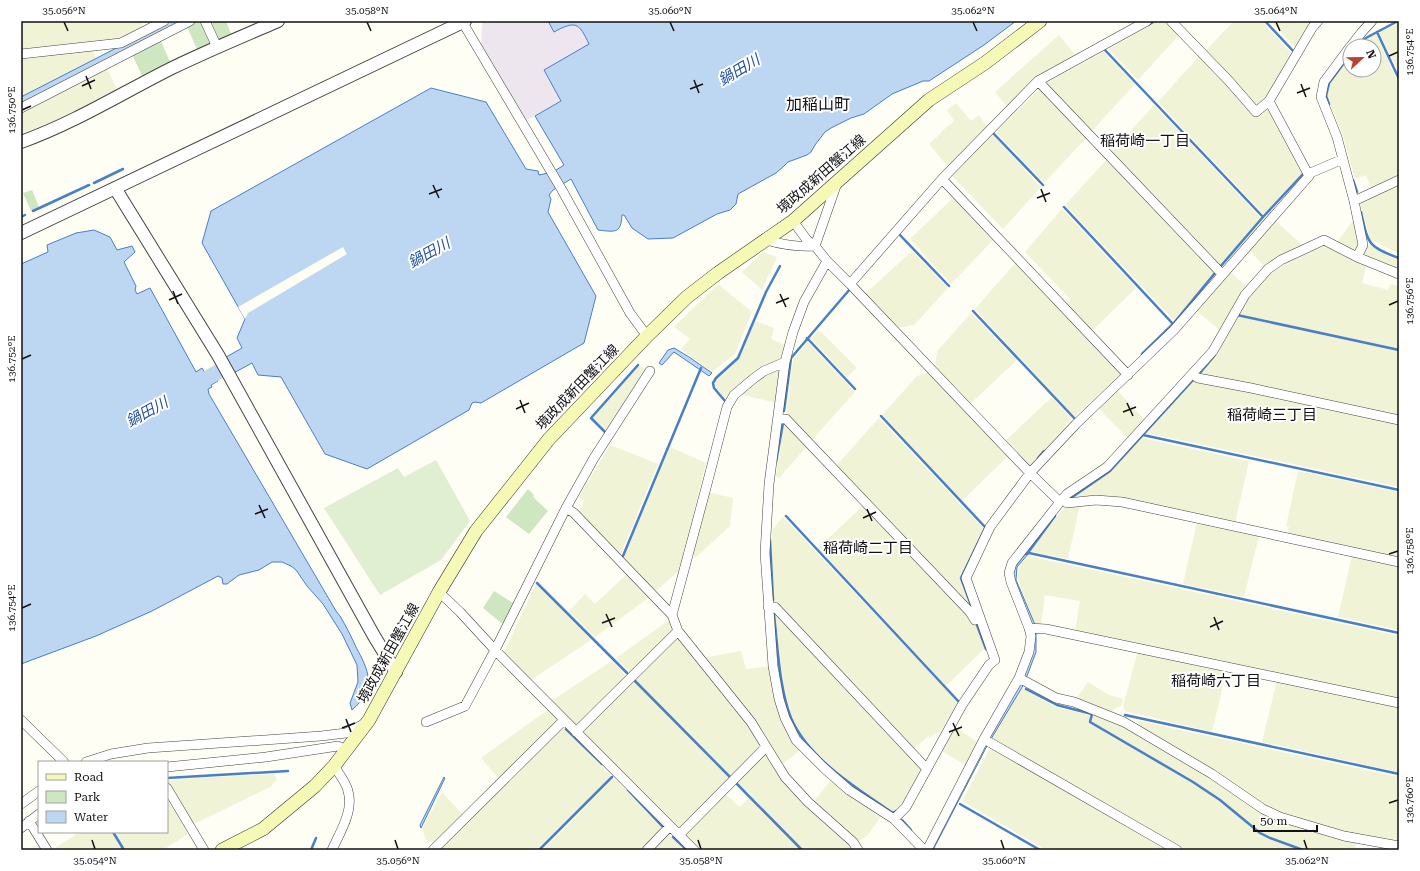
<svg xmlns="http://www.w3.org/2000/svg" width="1420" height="871" font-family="'Roboto Serif','Noto Sans JP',serif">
<rect width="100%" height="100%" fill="#fefef5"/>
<path fill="#eee6ee" d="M484,21h64l6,11 13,-7h8l7,4 7,15 -45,26 18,31 -37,20 -44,-77 1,-19z"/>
<path fill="#f1f3d6" d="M21,21h121l1,8 -22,11 -100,11z
M1158,21h10l12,13 -42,46 -29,-31z
M1234,21h28l31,34 -25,43 -12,10 -51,-57z
M1271,21h44l-18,28z
M1399,23v50l-20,-41z
M1376,33l23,52v91l-28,13 -5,-14 -11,4 -12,-43 -16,-40 2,-12 21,-28v14h24v-24h-16l5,-7z
M1059,35l17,21 -68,52 -13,-16z
M93,48l3,11 -75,38v-40z
M1104,52l31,32 -45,49 -46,-49z
M1200,55l56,60 13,-10 35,66 -40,44 -106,-113z
M106,66l12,26 -97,46v-27z
M1041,87l47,49 -44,47 -48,-51z
M956,103l15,18 8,-6 9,13 -39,40 -20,-24 12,-11v-1l13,-11 -7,-11z
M1154,105l107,113 -42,49 -109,-113z
M993,135l48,52 -38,42 -51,-53z
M1108,158l107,114 -41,48 -109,-115z
M1399,185v69l-29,-15 -10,-36z
M954,197l40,42 -43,45 -41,-45z
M1062,209l74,79 -46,45 -25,-28 5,-6 -45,-47z
M1274,219l29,27 -37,22 -19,-20z
M1354,219l5,25 -3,7 -3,2 -17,-9z
M1365,243l25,14 9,3v12l-36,-15z
M1327,245l40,19 -5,19 26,7 2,-6 9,2v132l-201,-43 20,-21 27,-52 25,-29 26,-15z
M912,251l36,37 -34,37 -17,3 -32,-34z
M763,252l14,5 -15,33 -20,-18z
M1016,262l106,111 -48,44 -99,-108z
M1228,270l19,17 -26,44 -27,-22z
M718,284l34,28 -17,42 -23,18 -31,-23 9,-10 -16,-12z
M971,313l46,47 -48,45 -34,-37 2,-17z
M755,321l19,7 -3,11 16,7 -4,14 -43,28 -15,9 -8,-7 -2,-4v-4l24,-24z
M819,330l38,38 -10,9 -36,-38z
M808,342l47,50 -44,49 -25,-27 7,-54z
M638,365l9,5 -41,63 -15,-15z
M783,365l-6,38 -39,-9 17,-14z
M930,372l79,83 -47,46 -80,-86 35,-39z
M1194,380l205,44v63l-252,-54z
M1115,388l30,32 -17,18 -32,-32z
M1052,397l20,22 -44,49 -24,-26z
M879,418l104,110 -23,50 12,33 -136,-145z
M787,423l21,22 -29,33 -3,-2 8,-52z
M1142,438l107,23 -14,62 -112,-23 -53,-1 40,-27z
M610,445l48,19 -38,92 -42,-42 6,-13 -5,-4z
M670,447l36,16 -27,108 -23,20 -33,-32z
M1298,471l101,21v66l-112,-23 2,-8 -3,-1z
M707,492l26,6 -3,28 -35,32 -3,-7z
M1080,504l-12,55 -38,-8 36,-46z
M864,505l110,116 11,27 -39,38 -128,-138z
M783,517l175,185 -18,31h-4l-6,5 -2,-2 -15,14 -139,-147 -2,-46v-27z
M1197,522l62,14 -15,61 -61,-13z
M1028,556l371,80v64l-324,-69 5,-30 -35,-6 -4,29 -6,1 -17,-45 1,-14z
M1352,556l47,10v64l-61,-13z
M628,573l23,23 -56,41 -26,-26 16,-17 10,10z
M536,584l55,56 -60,40 -27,-28z
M775,613l148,155 -20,34 -8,9h-2l-37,-24 -25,-21 -14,-13 -16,-19 -9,-16 -8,-32z
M672,618v16l-42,38 -14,-14z
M679,635l70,88 14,23 -84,84 -99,-99z
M741,651l5,18 24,-3 32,83 -21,16 -79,-107z
M1138,651l89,18 -15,63 -87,-21 -2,-5z
M612,661l14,15 -49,51 -26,-26z
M1277,680l122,25v67l-137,-30z
M1088,682l21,13 14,4 -2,7 -6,2 -2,4 -37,-13z
M1022,688l34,19 36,9 1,-3 29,12 89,52 50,34 95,31 -1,8h-175l-190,-110z
M549,709l10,9v4l-59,58 -19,-22z
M1139,721l260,56v53l-2,10 -52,-8 -63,-19 -17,-7 -127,-80z
M562,726l49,50 -75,74h-99z
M953,726l26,17 -12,23 -27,-16z
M991,746l182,104h-127l-84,-49z
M767,753l83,91 4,6h-156l-13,-13 -1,-4 40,-40 16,14 11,-12 -15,-14 27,-26z
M274,774l3,6 -7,7 -76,37 -27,-42v-1l11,-2z
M614,778l50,51 -21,21h-100z
M832,779l51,35 -16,22 -10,6 -44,-40z
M442,792l22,24 -27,27 -11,-3 -4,-11z
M169,802l19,32 -25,16h-111l28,-18h32l2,3 5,-3h48v-29z
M668,834l16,16h-32z"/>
<path fill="#cee7c0" d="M193,21h9l9,25 -13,5 -12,-26z
M208,21h18l6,15 -13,6z
M160,39l11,25 -28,14 -11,-24z
M32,190l7,17 -8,4 -8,-18z
M528,489l6,6 -1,2 15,14 -19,23 -23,-17z
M494,591l21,13 -10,22 -22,-18z"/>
<path fill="#e0efd1" d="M436,460l34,61 -29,39 -61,35 -56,-87 74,-40 6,9z"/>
<path fill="#bdd6f2" stroke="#497fc4" d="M169,21h14l-162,84v-8z
M548,21h468l-32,24 -55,36h-6l-31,13 -28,20 -13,4 -20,10 -6,4 -10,13 -4,7 -4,3 -19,7 -5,5 -7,6 -38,21 -2,10 -6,6 -13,4 -44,24 -25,1 -16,-11 -8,-13h-2c-1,19 -7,17 -24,15l-27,-51 -18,11 -4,5 2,4 -3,13 48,84 -12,47 -103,60 -6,-1 -3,1 -3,7 -102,59 -42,-15 -44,-77 -23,-2 -6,-12 -22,12 -9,-15 21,-12 -5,-10 8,-19 -43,-76 9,-32 220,-123 55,14 40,67 12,2 1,4 14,-3 11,-7 -29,-49 26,-15 -17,-31 45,-26c-10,-21 -13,-24 -35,-12z
M94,230l16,7 7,13 15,-4 3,6 -11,10 12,24 -1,4 2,4 13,-6 46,84 6,-4 3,5 6,-4 7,12 -7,4 1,2 -4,2 1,5 127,217 4,5c6,10 11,20 16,31 13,24 21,41 -4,63l-2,-7 8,-21 -1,-17 -15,-31 -19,-30 -16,-18 -11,-16 -5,-4 -9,-4h-10l-13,8 -20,5 -12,9h-4l-1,-6 -4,-2 -66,35 -56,25 -75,28v-400l27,-12 -1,-7 29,-12z
M674,348l15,9 23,16 -3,3 -35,-24 -12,13 -3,-2 9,-13z
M1027,552l2,1 -12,14 -1,13 20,47v25l-12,32 -36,60 -55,106h-3l102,-199 -19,-77 2,-7z
M444,777l1,1 -24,50 -1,-3z"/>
<path fill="#fefef5" d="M343,247l4,7 -99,59 -3,6 -7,-12z"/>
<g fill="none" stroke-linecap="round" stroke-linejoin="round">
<path stroke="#497fc4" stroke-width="2.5" d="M1265,21l30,32
M1148,25l7,-4
M1377,32l22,47
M1362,40l36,-19
M1104,49l159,168
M1329,104l-3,-8 3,-13 21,-28
M993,133l50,52
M1353,180l4,12
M94,183l29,-14
M1064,207l109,117
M33,211l56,-26
M1361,212c7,31 6,35 38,46
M21,217l4,-2
M898,233l51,53
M1220,267l43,-50 40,-43
M973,311l102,108
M1237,315l162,35
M807,338l48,51
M1142,354l31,-30 42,-51
M1199,374l16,-19
M725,401l-11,-13 -1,-5 3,-5 22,-20 28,-66 14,-26
M784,411l7,-53 59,-69
M881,416l104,111
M606,433l-15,-15 47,-53
M1143,435l256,55
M1038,458l6,-7
M776,462l7,-39
M1068,500l42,-29 83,-91
M786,516l173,186
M770,540l3,60
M1026,554l3,-1 370,80
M1027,554l28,-38
M623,556l78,-188
M537,583l90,90
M971,605l-10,-27 25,-52
M774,615c4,33 5,72 17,103 17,40 66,71 102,95l3,-2
M977,625l9,24
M635,681l95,96
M1026,689l31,16 35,9 -2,8 103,60 27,18 40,33 10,5 33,12
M1125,715l274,59
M566,729l36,35
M167,778l121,-7
M737,784l65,66
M628,790l34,36
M960,804l80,46
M902,820l9,10
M113,832l11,18
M673,837l14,13
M311,850l5,-12
M539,850l73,-73"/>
<path stroke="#bdd6f2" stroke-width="15" d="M197,384l40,-23"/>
<defs>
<path id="minor" d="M205,21l12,26
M1171,21l58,60 27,31 13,-11 39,73
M463,23l99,167 68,123 17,23
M1351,46l10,-13 11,-12
M1350,47l-26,35 -3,15 16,40 17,64 9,44 -6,12
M21,54l100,-11 43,-22
M1038,81l184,193
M1269,101l43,-73 6,-7
M21,108l169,-87
M942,179l186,196
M1354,201l45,-21
M793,221l14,19 8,6 12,15 23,23 180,189 30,29
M766,240c17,5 31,7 49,6l22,-63
M827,261l-23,41 -11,30 -8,30 -16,122 -4,69 8,113 6,33 6,19 11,22 29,29 24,21 45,29 30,31
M850,284l92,-105 96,-98 109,-60
M785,362l-21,9 -11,8 -19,16 -7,12 -21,81 -34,127 6,16 73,91 34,55 23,25 45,40 5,8
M1192,374l6,4 53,10 148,32
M778,418l8,1 184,193 5,8 4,-2
M1063,499l4,4 29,-3 26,2 277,60
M566,508l8,5 98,102
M439,592l21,20 35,38 199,200
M768,607h7l152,162
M1029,628l17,1 353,74
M1019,678l37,20 18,4 50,20 88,52 51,35 17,8 64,19 55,10
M21,720l43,42
M426,722l39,-16 30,-56 71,-142 28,-50 56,-87
M576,732l102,-101
M984,739l193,111
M86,762l25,-8 37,-6 173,-12 25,-3 18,-9
M167,767l99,-10 72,-11 9,4
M167,788l37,62
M21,804l18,-13
M894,819l12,-12 56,-102 27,-40 6,-5 -29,-82 24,-51 40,-54 46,-49 98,-94 135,-154 -1,-2 35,-15
M29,821l18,29
M21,828l18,-14
M679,835l87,-88
M332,850c8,-18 22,-39 16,-59 -2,-9 -9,-17 -14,-25
M433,850l131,-130
M647,850l23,-24
M927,850l57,-111 35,-61 10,-26 2,-16 -2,-8 -18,-46 -2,-9 3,-10 48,-61 7,-8 40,-27 85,-93 21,-23 32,-56 23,-26 13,-9 43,-20 33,17 42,17"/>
<path id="tertiary" d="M21,142c53,-19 101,-49 151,-74 35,-17 71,-32 106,-47
M115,188l103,167 156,281 22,36
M21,233l444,-212"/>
<path id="secondary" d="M222,850l41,-21 52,-43 19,-20 35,-46 70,-128 37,-61 73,-92 98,-103 40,-39 31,-24 75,-52 136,-121 56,-37 55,-42"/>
</defs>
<use href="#minor" stroke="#444" stroke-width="10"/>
<use href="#tertiary" stroke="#444" stroke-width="14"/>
<use href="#secondary" stroke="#333" stroke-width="14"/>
<use href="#minor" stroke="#fff" stroke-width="9"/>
<use href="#tertiary" stroke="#fff" stroke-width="12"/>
<use href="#secondary" stroke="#f5f9b5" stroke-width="13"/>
</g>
<path fill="none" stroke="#111" stroke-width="1.5" d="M64,22l4,9M367,22l4,9M670,22l4,9M973,22l4,9M1276,22l4,9M1389,56l9,-4M86,76l5,13M694,80l5,13M1301,84l5,13M82,86l13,-6M690,89l13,-5M1297,93l13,-5M22,110l9,-4M433,185l6,13M1041,189l5,13M429,194l13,-5M1037,198l13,-5M173,291l5,13M780,294l6,13M169,300l13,-6M776,303l13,-5M1389,305l9,-4M22,359l9,-4M520,400l5,13M1127,403l6,13M516,409l13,-6M1123,412l13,-5M259,505l6,13M867,509l5,12M255,514l13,-5M863,518l13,-6M1389,554l9,-3M22,608l9,-4M606,614l6,13M1214,617l5,13M602,623l13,-5M1210,627l13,-6M346,719l5,13M953,723l6,13M342,728l13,-5M949,732l13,-5M1389,803l9,-3M92,840l3,9M395,840l3,9M698,840l3,9M1001,840l3,9M1304,840l3,9"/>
<g text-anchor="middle" stroke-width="4" stroke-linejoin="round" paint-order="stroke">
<g font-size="14" fill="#111" stroke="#fff">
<text transform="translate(821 174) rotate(-41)" y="5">境政成新田蟹江線</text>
<text transform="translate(577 387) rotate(-46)" y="5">境政成新田蟹江線</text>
<text transform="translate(388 653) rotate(-61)" y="5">境政成新田蟹江線</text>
</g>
<g font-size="15" font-style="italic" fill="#21529b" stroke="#fff">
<text transform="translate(739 70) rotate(-31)" y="5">鍋田川</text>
<text transform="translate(429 253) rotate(-29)" y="5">鍋田川</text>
<text transform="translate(147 412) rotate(-29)" y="5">鍋田川</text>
</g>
<g font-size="15" fill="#111" stroke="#fff">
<text x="1145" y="146">稲荷崎一丁目</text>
<text x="1272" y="420">稲荷崎三丁目</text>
<text x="868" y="553">稲荷崎二丁目</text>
<text x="1216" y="686">稲荷崎六丁目</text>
</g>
<g font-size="16" fill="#111" stroke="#fff">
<text x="818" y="110">加稲山町</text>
</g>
</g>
<rect width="1420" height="871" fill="none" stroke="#ffffff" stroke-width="44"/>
<rect x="38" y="761" width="130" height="72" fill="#ffffff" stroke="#a0a0a0"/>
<rect x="46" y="774" width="20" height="6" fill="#f5f9b5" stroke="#a0a0a0"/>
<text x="74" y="781" font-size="12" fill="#111111">Road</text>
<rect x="46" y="791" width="20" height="12" fill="#cee7c0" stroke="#a0a0a0"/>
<text x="74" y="801" font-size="12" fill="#111111">Park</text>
<rect x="46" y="811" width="20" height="12" fill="#bdd6f2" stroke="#a0a0a0"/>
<text x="74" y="821" font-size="12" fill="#111111">Water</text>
<g transform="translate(1362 58) rotate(68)"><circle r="19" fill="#ffffff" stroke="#a0a0a0"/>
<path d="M0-3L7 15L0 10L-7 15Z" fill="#b84232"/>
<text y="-6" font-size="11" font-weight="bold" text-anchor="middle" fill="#111111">N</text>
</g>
<path d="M1254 825v6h63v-6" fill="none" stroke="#111111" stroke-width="2"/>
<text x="1260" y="825" font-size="12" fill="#111111" stroke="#ffffff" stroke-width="3" paint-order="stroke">50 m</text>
<rect x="22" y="22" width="1376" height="827" fill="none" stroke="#111" stroke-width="1.5"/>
<g font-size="10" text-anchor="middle" fill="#111">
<text x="64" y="14">35.056°N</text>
<text x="367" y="14">35.058°N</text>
<text x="670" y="14">35.060°N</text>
<text x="973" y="14">35.062°N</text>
<text x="1276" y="14">35.064°N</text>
<text transform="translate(1409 52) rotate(-90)" y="4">136.754°E</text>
<text transform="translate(11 110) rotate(-90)" y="4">136.750°E</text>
<text transform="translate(1409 301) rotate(-90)" y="4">136.756°E</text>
<text transform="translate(11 359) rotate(-90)" y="4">136.752°E</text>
<text transform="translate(1409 551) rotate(-90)" y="4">136.758°E</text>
<text transform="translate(11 608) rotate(-90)" y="4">136.754°E</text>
<text transform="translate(1409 800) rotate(-90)" y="4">136.760°E</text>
<text x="95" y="864">35.054°N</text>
<text x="398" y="864">35.056°N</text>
<text x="701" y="864">35.058°N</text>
<text x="1004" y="864">35.060°N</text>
<text x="1307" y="864">35.062°N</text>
</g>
</svg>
